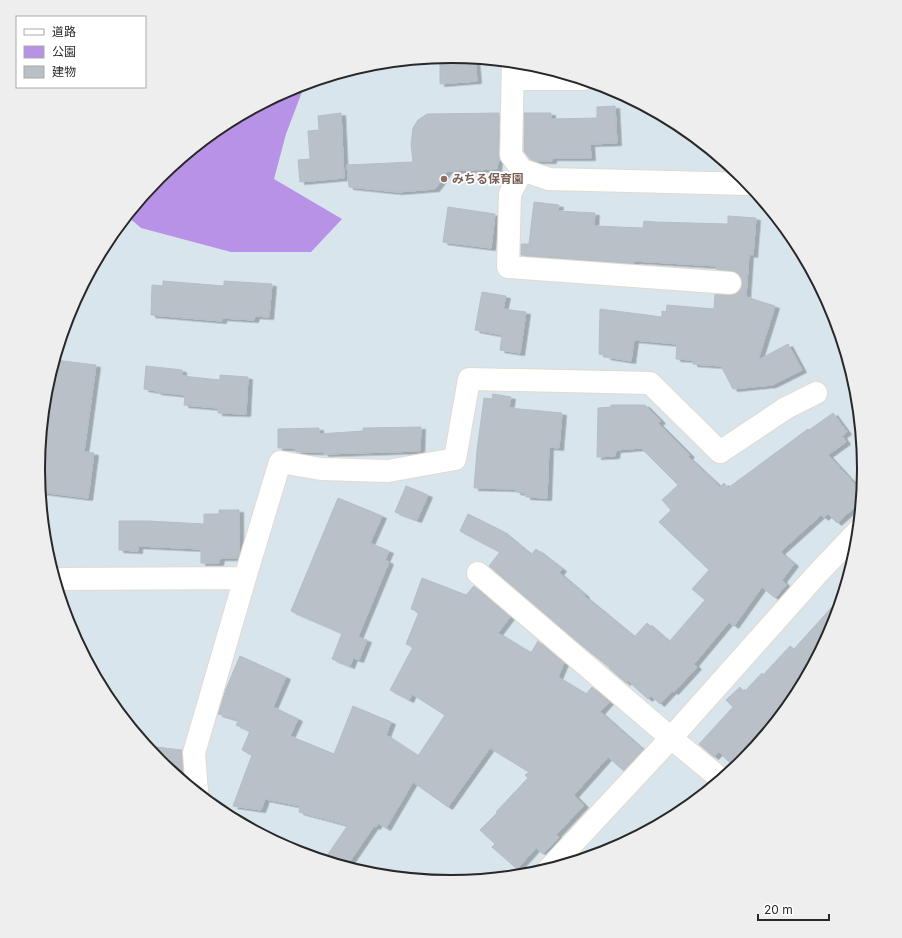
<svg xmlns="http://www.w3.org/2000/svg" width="902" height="938" font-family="Inter,'Noto Sans JP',sans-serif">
<defs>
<filter id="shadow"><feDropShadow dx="4.5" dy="2.5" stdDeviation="0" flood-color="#0004"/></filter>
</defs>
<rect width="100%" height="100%" fill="#d9e5ec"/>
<path fill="#b892e6" d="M305,84l-19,50 -12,45 68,40 -31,33h-80l-90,-24 -14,-12 32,-39 63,-52 71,-38z"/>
<path fill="#b9c0c7" stroke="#b3bec7" filter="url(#shadow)" d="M448,56l27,2 2,23 -37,3v-27z
M615,106l2,37 -27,1 1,14h-39v3h-18l-4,-2 -6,-8v-38h27v6l46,-1v-11z
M341,113l3,65 -44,4 -2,-22 12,-1 -2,-28 11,-1 -1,-14z
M499,113l-1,42 2,6h-2l-1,8 -50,2 -6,10 -6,8 -37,3 -49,-5 -2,-22 66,-3 -2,-18 2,-16 5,-8 9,-6z
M534,202l25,3 -1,6 37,2 -1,13 49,2 1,-7 12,1 72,2v-8l28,2 -3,37 -4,-1 -3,43 29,9 -17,54 30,-16 14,26 -30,15 -39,4 -12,-23 -28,-2v-4l-17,-1 1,-15 -43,-4 -3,21 -25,-4v-2l-7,-1 1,-45 62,8v-6l4,1 1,-7 47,4 1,-15 14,1 7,-1 4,-4 2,-6 -1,-6 -4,-5 -6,-2 -14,-1v-4l-83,-5v3l-113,-9v-11h8z
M448,207l47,7 -4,34 -48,-6z
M163,281l61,5v-5l48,3 -3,33 -14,-1 -1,4 -32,-2v3l-71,-6 1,-30 11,1z
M482,292l24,4 -3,13 23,3 -6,41 -20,-3 2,-15 -27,-5z
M55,360l41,5 -12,87 10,1 -6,45 -48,-6 -2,-23 8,-81z
M146,366l36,4v6l38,4v-5l28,2 -2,37 -28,-1v-5l-34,-3 1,-10 -28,-3v-1l-13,-2z
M493,394l18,3 -2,11 53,5 -3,35 -10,-1 -2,51 -21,-1v-4l-10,-1v-3l-42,-1 3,-38 7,-52 8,1z
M611,405h34l16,16 -3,2 32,32 -2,2 32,30 4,-4 4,5 80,-59 1,1 24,-17 14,19 -5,4 4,6 -18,13 34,37 -7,8 3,4 -21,19 -9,-9 -4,4 -3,-3 -41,37 14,12 -12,16 4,5 -11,13 -13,-11 -28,39 -5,-4 -35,42 3,3 -23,25 -2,-1 -12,13 -9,-8 -3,3 -20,-18 -2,2 -17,-15h1l-35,-28 -86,-74 11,-14 -40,-21 8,-17 34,17 29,24 5,-6 26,20 -3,4 26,22 -1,1 50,41 13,-14 22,19 36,-42 -13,-11 17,-19 -50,-48 12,-12 -9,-10 16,-15 -37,-37 -25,2 -1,6 -18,1 1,-49 13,-1z
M421,427l-1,24 -96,3v-2h-28l-1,-4h-17v-19l41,-1v6l44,-3v-3z
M406,486l22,9 -11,25 -22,-8z
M338,498l44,18 -12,27 19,8 -4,9 4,2 -31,75 9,3 -8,20 -6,-2 -3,8 -18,-7 10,-26 -51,-22z
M219,510h20v43l-1,5h-18l-1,5h-18v-14l-63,-3v5l-19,-1v-29h30l55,3v-10h15z
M422,578l44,17 8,-9 36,31 -12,16 33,20 7,-12 26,22 -6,14 28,17 6,-7 17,15 -9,10 43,38 -19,21 -16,-14 -34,38 10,10 -28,30 3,2 -16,17 -7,-6 -19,21 -25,-22 3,-3 -15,-14 17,-17 -1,-1 32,-34 -3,-3 4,-3 -39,-24 -42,59 -35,-25 -27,46 -8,-5 -2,4 -2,-1 -28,41 -22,-7 24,-35 -49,-13 1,-6 -35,-7 -4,11 -28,-4 19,-51 -10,-5 8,-19 -14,-6 3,-5 -21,-6 8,-25 14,-33 46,21 -13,30 25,12 -8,17 44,18 19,-48 38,16 -5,13 32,21 27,-41 -33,-21 -3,6 -19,-10 23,-43 -7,-3 13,-32 -8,-3z
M841,597v1l-9,29 -36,68 -42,43 4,5 -15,18 -8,7 -16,-16 -5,5 -15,-13 34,-37 -7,-7 14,-13 4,5 18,-19 1,2 27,-29 4,3z
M147,746l35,4 2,31 -25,-20z"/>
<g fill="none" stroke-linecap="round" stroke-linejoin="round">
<defs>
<path id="minor" d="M513,62l-2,93 11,15 27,9 200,5
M513,79h70
M522,170l-12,24 -2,73 222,16
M478,573l193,165 50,41
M55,579l190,-1 35,-116 41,7 67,2 67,-12 14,-80 181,4 70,69 66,-44 30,-15
M197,793l-3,-40 51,-175
M549,869l122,-131 147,-165 40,-42"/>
</defs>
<use href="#minor" stroke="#e2dace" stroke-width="24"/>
<use href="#minor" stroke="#fff" stroke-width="22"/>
</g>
<circle fill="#8d6e63" stroke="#fff" stroke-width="1.5" cx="444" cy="179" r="4"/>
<g text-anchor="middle" stroke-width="3.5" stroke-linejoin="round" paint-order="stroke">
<g font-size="12" font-weight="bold" fill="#785e54" stroke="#fff" text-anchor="start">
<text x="452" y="183">みちる保育園</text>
</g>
</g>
<path d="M0 0H902V938H0ZM45 469a406 406 0 1 1 812 0a406 406 0 1 1-812 0Z" fill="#eee" fill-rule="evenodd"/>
<path fill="none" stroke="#282828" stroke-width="2" d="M45 469a406 406 0 1 1 812 0a406 406 0 1 1-812 0Z"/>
<rect x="16" y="16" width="130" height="72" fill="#ffffff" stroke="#a9a9a9"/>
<rect x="24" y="29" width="20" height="6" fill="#ffffff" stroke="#a9a9a9"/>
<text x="52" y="36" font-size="12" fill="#282828">道路</text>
<rect x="24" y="46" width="20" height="12" fill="#b892e6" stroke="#a9a9a9"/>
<text x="52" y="56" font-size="12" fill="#282828">公園</text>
<rect x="24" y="66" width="20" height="12" fill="#b9c0c7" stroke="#a9a9a9"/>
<text x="52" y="76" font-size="12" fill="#282828">建物</text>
<path d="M758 914v6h71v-6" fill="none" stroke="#282828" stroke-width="2"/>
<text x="764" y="914" font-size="12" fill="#282828" stroke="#ffffff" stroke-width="3" paint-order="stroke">20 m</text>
</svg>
